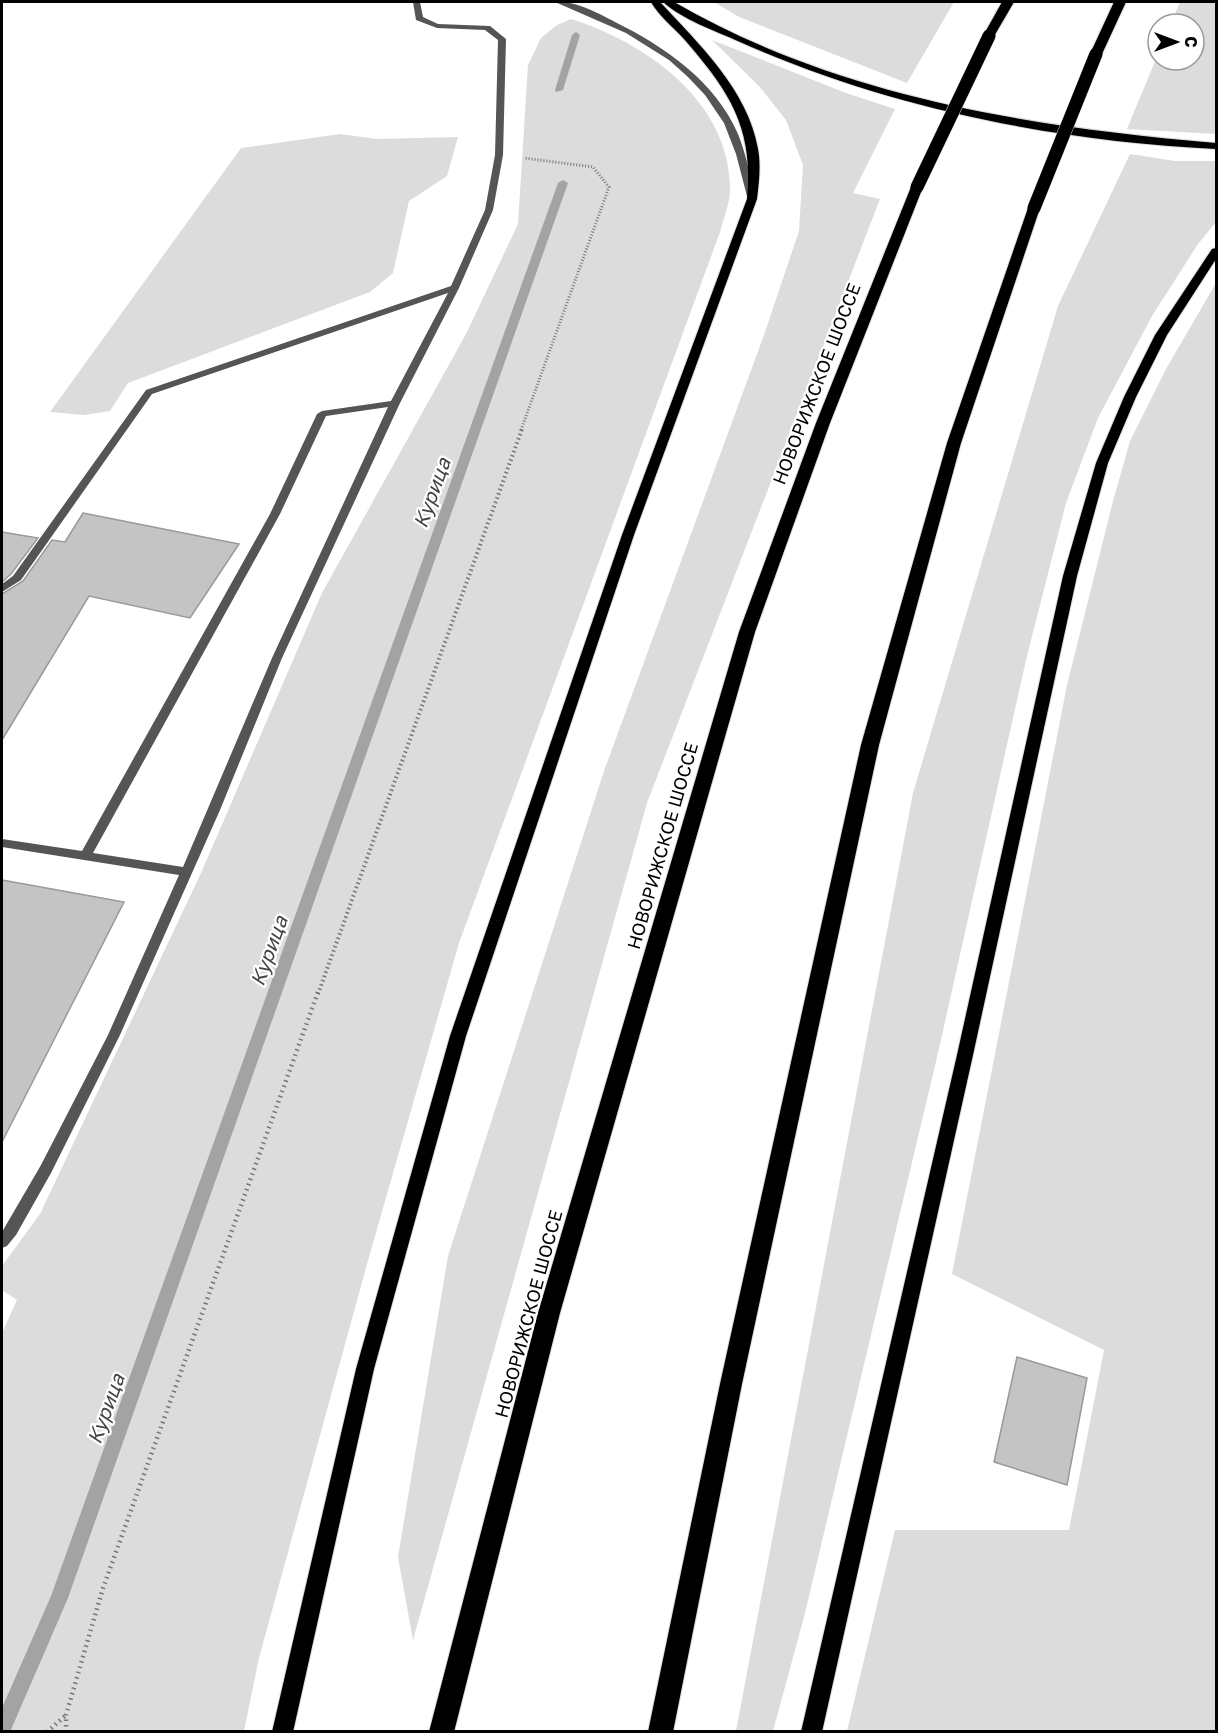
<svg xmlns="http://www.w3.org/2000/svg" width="1218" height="1733" font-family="'Golos Text',sans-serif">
<rect width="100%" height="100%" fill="#fff"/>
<path fill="#dcdcdc" d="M714,2h240l-47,81 -168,-66z
M1180,2h36v132l-89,-5 31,-75v6h36v-36h-23z
M571,19c76,24 161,84 159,173 -1,13 -7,28 -10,40l-261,711 -92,321 -108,394 -15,73h-242v-398l15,-33 -15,-10v-24l38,-52 161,-341 121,-280 144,-259 52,-110 10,-159 13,-27 16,-13z
M712,40l134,53 49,16 -42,84 27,6 -233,604 -234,837 -15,-83 50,-301 156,-485 160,-436 35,-104 4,-66 -17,-45 -27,-34z
M340,134l37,5 81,-2 -11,39 -38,25 -16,72 -23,19 -242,91 -18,28 -26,4 -34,-3 191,-264z
M1130,154l45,7h41v61l-18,22 -46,72 -54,102 -32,85 -40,157 -88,393 -134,564 -31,114h-37l177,-938 145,-487z
M1216,283v1448h-369l48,-201h174l35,-180 -152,-76 115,-589 46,-184 17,-60 36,-72z"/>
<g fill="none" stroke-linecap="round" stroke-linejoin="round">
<path fill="#a3a3a3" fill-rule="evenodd" d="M576,32l4,3 -17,55 -7,2 -1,-2 17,-55z
M563,180l5,3 -500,1415 -58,134h-8v-24l49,-112 507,-1413z"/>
</g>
<path fill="#c4c4c4" stroke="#999" stroke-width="1.5" d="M83,513l156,31 -49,74 -101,-22 -87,144v-146l21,-13 29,-41 13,2z
M2,532l36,6 -27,36 -9,8z
M2,880l122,22 -122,240z
M1017,1357l70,21 -20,107 -73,-23z"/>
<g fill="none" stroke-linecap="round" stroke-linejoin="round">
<defs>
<path id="primary" d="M651,2h9c38,41 88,88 98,147 3,16 1,33 -1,50l-123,336 -168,501 -92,333 -81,363h-21l84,-363 94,-333 172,-501 125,-336c7,-72 -18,-108 -63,-160 -11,-12 -26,-24 -33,-37z
M663,2h11c164,95 356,125 542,141v6c-162,-8 -328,-41 -476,-107 -24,-11 -57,-22 -77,-40z
M1216,248v11l-49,76 -31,62 -28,66 -31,113 -104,479 -151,677h-21l156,-677 106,-479 33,-113 28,-66 31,-62 57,-86z"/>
<path id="highway" d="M1002,2h12l-21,36h-8l-2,-2z
M1114,2h12l-24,52 -2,2h-8l-2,-2z
M917,183l6,4 -93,236 -75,209 -195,681 -106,419h-25l109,-419 201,-681 77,-209 95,-236z
M1034,204l6,4 -79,235 -82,302 -137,639 -69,348h-25l72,-348 141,-639 86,-302 81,-235z"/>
</defs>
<use href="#primary" stroke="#dbdbdb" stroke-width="2"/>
<use href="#highway" stroke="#dbdbdb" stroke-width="2"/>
<path stroke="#777" stroke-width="3" stroke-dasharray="1 2" stroke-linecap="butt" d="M521,430l88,-243 -16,-20 -69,-9"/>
<path stroke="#777" stroke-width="4" stroke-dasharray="1.5 3" stroke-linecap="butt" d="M318,994l204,-565"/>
<path stroke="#777" stroke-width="4.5" stroke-dasharray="1.5 4" stroke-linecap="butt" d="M47,1732l19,-17
M66,1732v-17l37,-127 215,-596"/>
<path fill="#555" fill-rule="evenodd" d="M413,2h7l3,15 15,7 52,2 16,13 -3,116 -10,55 -34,78 -59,115 -118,255 -62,152 -100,225 -69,138 -35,62 -9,11 -5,2v-16l39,-67 67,-130 71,-160 -177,-28v-8l80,12 188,-337 47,-100 5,-3 69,-10 57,-108 -296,101 -131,186 -19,12v-8l11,-8 133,-186 305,-104 34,-76 10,-55 3,-115 -13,-10 -48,-2 -21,-8zM388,407l-116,251 -89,209 -90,-14 187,-339 46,-98z"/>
<path fill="#555" fill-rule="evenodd" d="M555,2c19,-2 43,11 60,20 49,24 101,60 123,112 8,20 12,41 17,62l-1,2 -7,-2 -11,-42 -12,-31 -19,-28 -17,-18 -19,-17 -43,-27z"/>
<use href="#primary" fill="#000" fill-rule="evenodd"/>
<use href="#highway" fill="#000" fill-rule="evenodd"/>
<defs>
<path id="highway-bridge" d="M917,187l72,-151
M1034,208l62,-154"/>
</defs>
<use href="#highway-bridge" stroke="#dbdbdb" stroke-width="14" stroke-linecap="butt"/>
<use href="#highway-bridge" stroke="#000" stroke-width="13"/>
</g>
<g text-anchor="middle" stroke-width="4.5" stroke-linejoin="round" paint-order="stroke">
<g font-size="18" fill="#000" stroke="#fff">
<text transform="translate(817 384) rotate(-69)" y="6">НОВОРИЖСКОЕ ШОССЕ</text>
<text transform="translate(663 846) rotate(-74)" y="6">НОВОРИЖСКОЕ ШОССЕ</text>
<text transform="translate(529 1314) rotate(-75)" y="6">НОВОРИЖСКОЕ ШОССЕ</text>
</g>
<g font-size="20" font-style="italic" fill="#444" stroke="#fff">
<text transform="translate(432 493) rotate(-70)" y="7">Курица</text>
<text transform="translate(269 951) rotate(-70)" y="7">Курица</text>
<text transform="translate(106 1409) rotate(-70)" y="7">Курица</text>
</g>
</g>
<rect width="1218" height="1733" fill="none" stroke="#000000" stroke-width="6"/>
<g transform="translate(1176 42) rotate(90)"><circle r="28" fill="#ffffff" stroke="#999999" stroke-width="1.5"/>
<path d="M0-4.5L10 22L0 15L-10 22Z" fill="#000000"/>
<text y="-9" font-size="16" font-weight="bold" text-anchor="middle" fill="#000000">С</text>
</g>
</svg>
